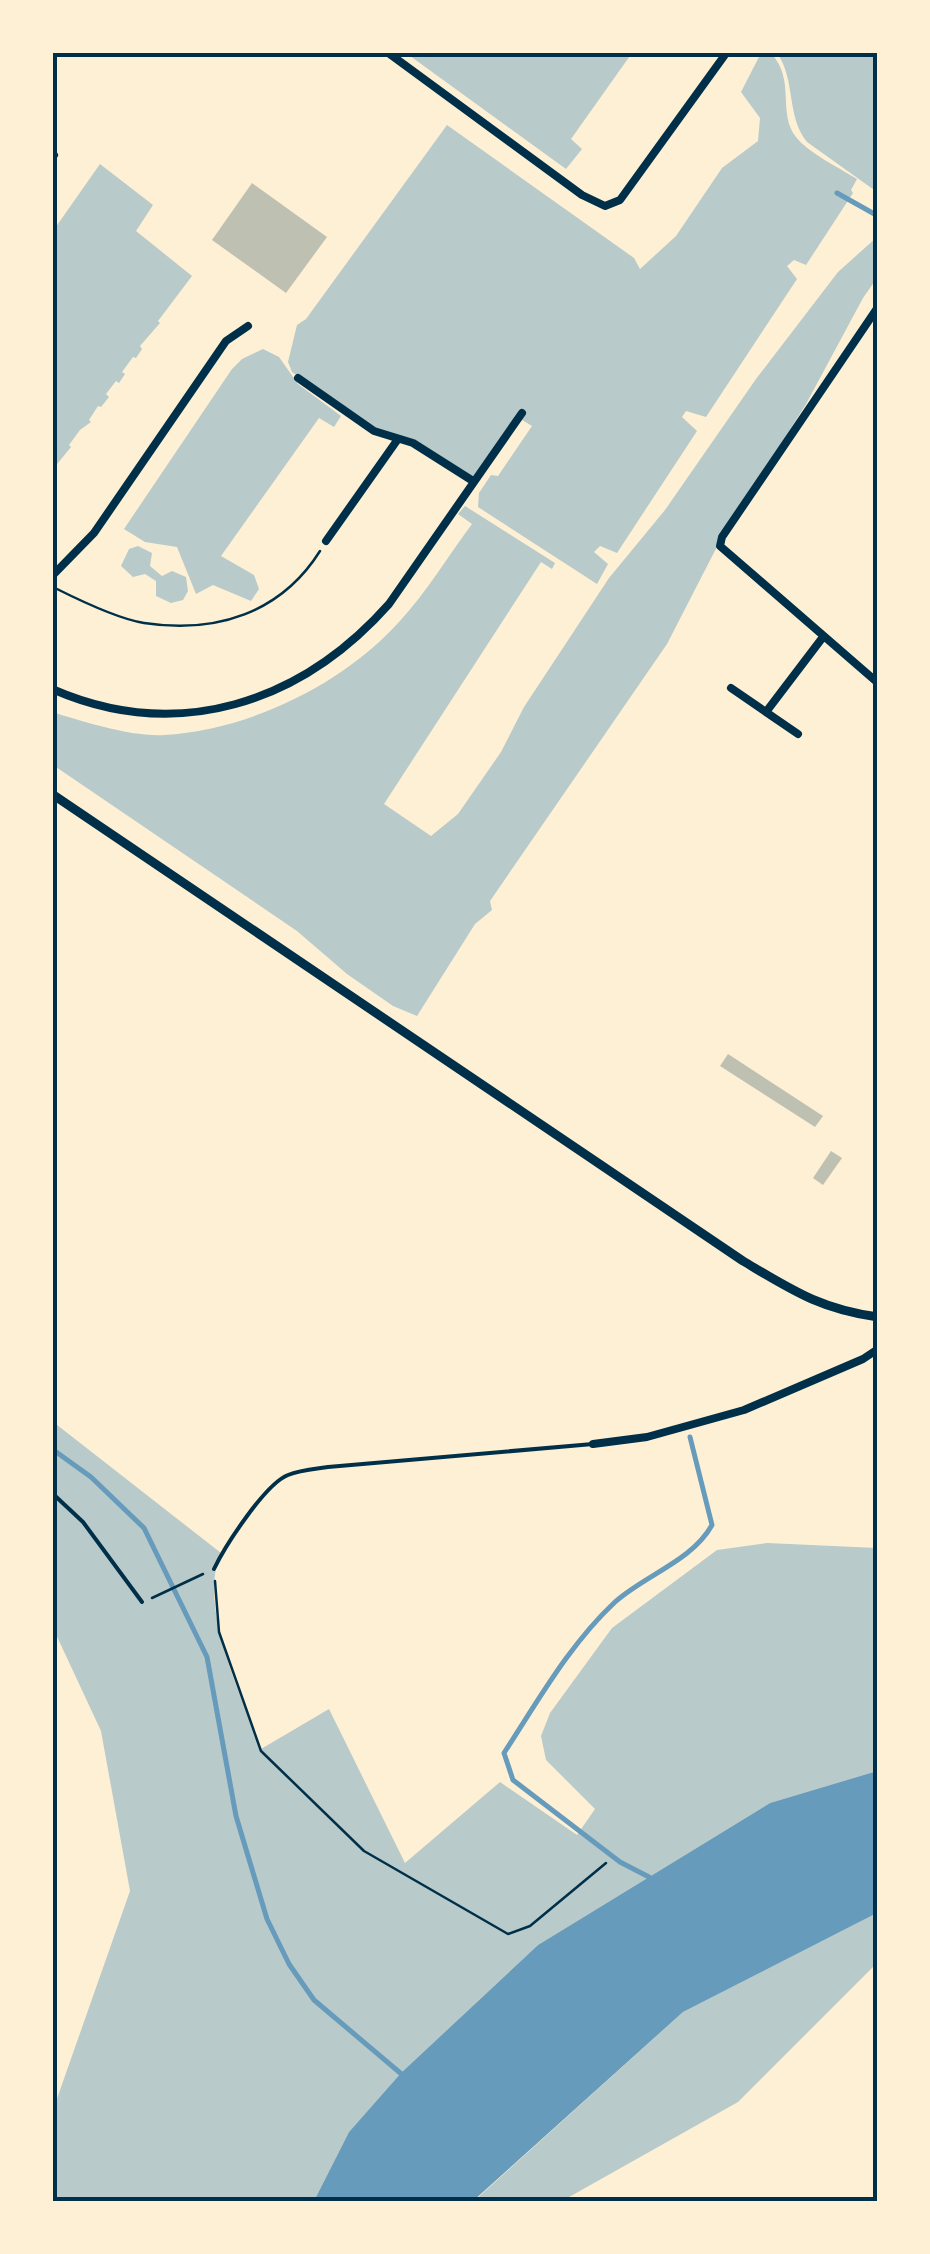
<svg xmlns="http://www.w3.org/2000/svg" width="930" height="2254" font-family="'Nunito Sans',sans-serif">
<rect width="100%" height="100%" fill="#fdf0d5"/>
<path fill="#b9caca" d="M406,53h226l-61,86 11,10 -16,20z
M761,53h10c25,27 6,60 25,84 11,15 45,32 61,42l-6,11 2,3 -47,72 -12,-5 -7,6 10,13 -91,138 -20,-6 -4,6 15,14 -80,122 -17,-7 -6,6 14,12 -11,20 -119,-77 1,-14 12,-18 7,1 34,-50 -13,-8 -46,63 -60,-38 -39,-12 -82,-59 -4,-10 9,-37 9,-6 141,-194 187,133 6,11 36,-33 46,-68 36,-27 2,-23 -19,-26z
M777,53h100v139l-70,-50c-21,-26 -11,-62 -30,-89z
M100,164l53,41 -17,26 56,45 -34,45 2,2 -20,23 2,3 -6,9 -3,-1 -11,15 3,2 -6,9 -3,-2 -10,13 3,3 -8,10 -3,-1 -9,14 2,2 -11,8 -11,15 2,2 -18,22v-238z
M877,237v41l-14,20 -57,106 -84,133 -55,107 -177,257 2,9 -17,14 -58,92 -24,-10 -46,-32 -50,-43 -244,-166 -1,-53c32,10 80,25 112,23 85,-5 178,-50 235,-113 27,-29 49,-66 73,-98l-14,-10 7,-8 90,57 -3,6 -11,-7 -157,242 47,32 27,-22 43,-62 23,-45 85,-129 56,-68 91,-131 82,-107z
M263,349l16,8 19,27 43,32 -7,11 -15,-9 -98,138 33,19 5,14 -8,12 -38,-16 -17,9 -19,-47 -32,-5 -21,-13 108,-160 10,-10z
M138,546l14,7 -2,13 12,10 10,-5 14,6 2,14 -5,9 -12,3 -15,-7v-15l-11,-7 -12,3 -12,-11 8,-17z
M52,1421l169,132c-24,53 21,144 40,196l68,-40 76,154 95,-81 77,53 18,-26 -49,-49 -5,-24 9,-23 62,-85 105,-78 50,-7 110,5v223l-107,32 -232,142 -137,128 -52,59 -35,69h-261v-91l77,-219 -29,-160 -48,-103z
M877,1913l-3,53 -136,136 -176,99 -89,1 210,-190z"/>
<path fill="#669bbc" d="M877,1771v142l-194,99 -210,189h-159l35,-69 52,-59 137,-128 232,-142z"/>
<g fill="none" stroke-linecap="round" stroke-linejoin="round">
<path stroke="#669bbc" stroke-width="5" d="M837,193l41,23
M52,1449l39,28 53,51 63,129 29,159 31,103 22,45 25,36 91,77
M649,1877l-29,-15 -107,-82 -9,-27c34,-52 65,-108 111,-151 30,-27 77,-41 97,-77l-22,-88"/>
</g>
<path fill="#bec0b2" d="M252,183l75,54 -41,56 -74,-53z
M728,1054l95,62 -8,11 -95,-61z
M831,1151l11,7 -19,27 -10,-7z"/>
<g fill="none" stroke-linecap="round" stroke-linejoin="round">
<path stroke="#003049" stroke-width="2.5" d="M57,589c24,12 62,30 87,34 72,11 137,-10 176,-72
M215,1581l4,51 42,119 103,100 144,83 22,-8 76,-63
M152,1598l51,-24"/>
<path stroke="#003049" stroke-width="4" d="M52,1493l31,29 59,80
M214,1569c11,-23 51,-85 74,-94 12,-5 27,-6 40,-8l265,-23"/>
<path stroke="#003049" stroke-width="8" d="M387,52l195,143 23,11 15,-6 107,-148
M52,157l2,-2
M878,307l-156,230 -2,9 158,137
M298,378l76,53 39,12 60,38
M326,541l72,-102
M52,576l42,-43 132,-192 22,-15
M731,688l67,46
M52,689c126,55 249,14 337,-85l133,-191
M766,712l57,-75
M593,1444l54,-7 97,-27 119,-51 15,-10"/>
<path stroke="#003049" stroke-width="9" d="M52,794l691,467c49,29 77,48 135,56"/>
</g>
<rect width="930" height="2254" fill="none" stroke="#fdf0d5" stroke-width="110"/>
<rect x="55" y="55" width="820" height="2144" fill="none" stroke="#003049" stroke-width="4"/>
</svg>
